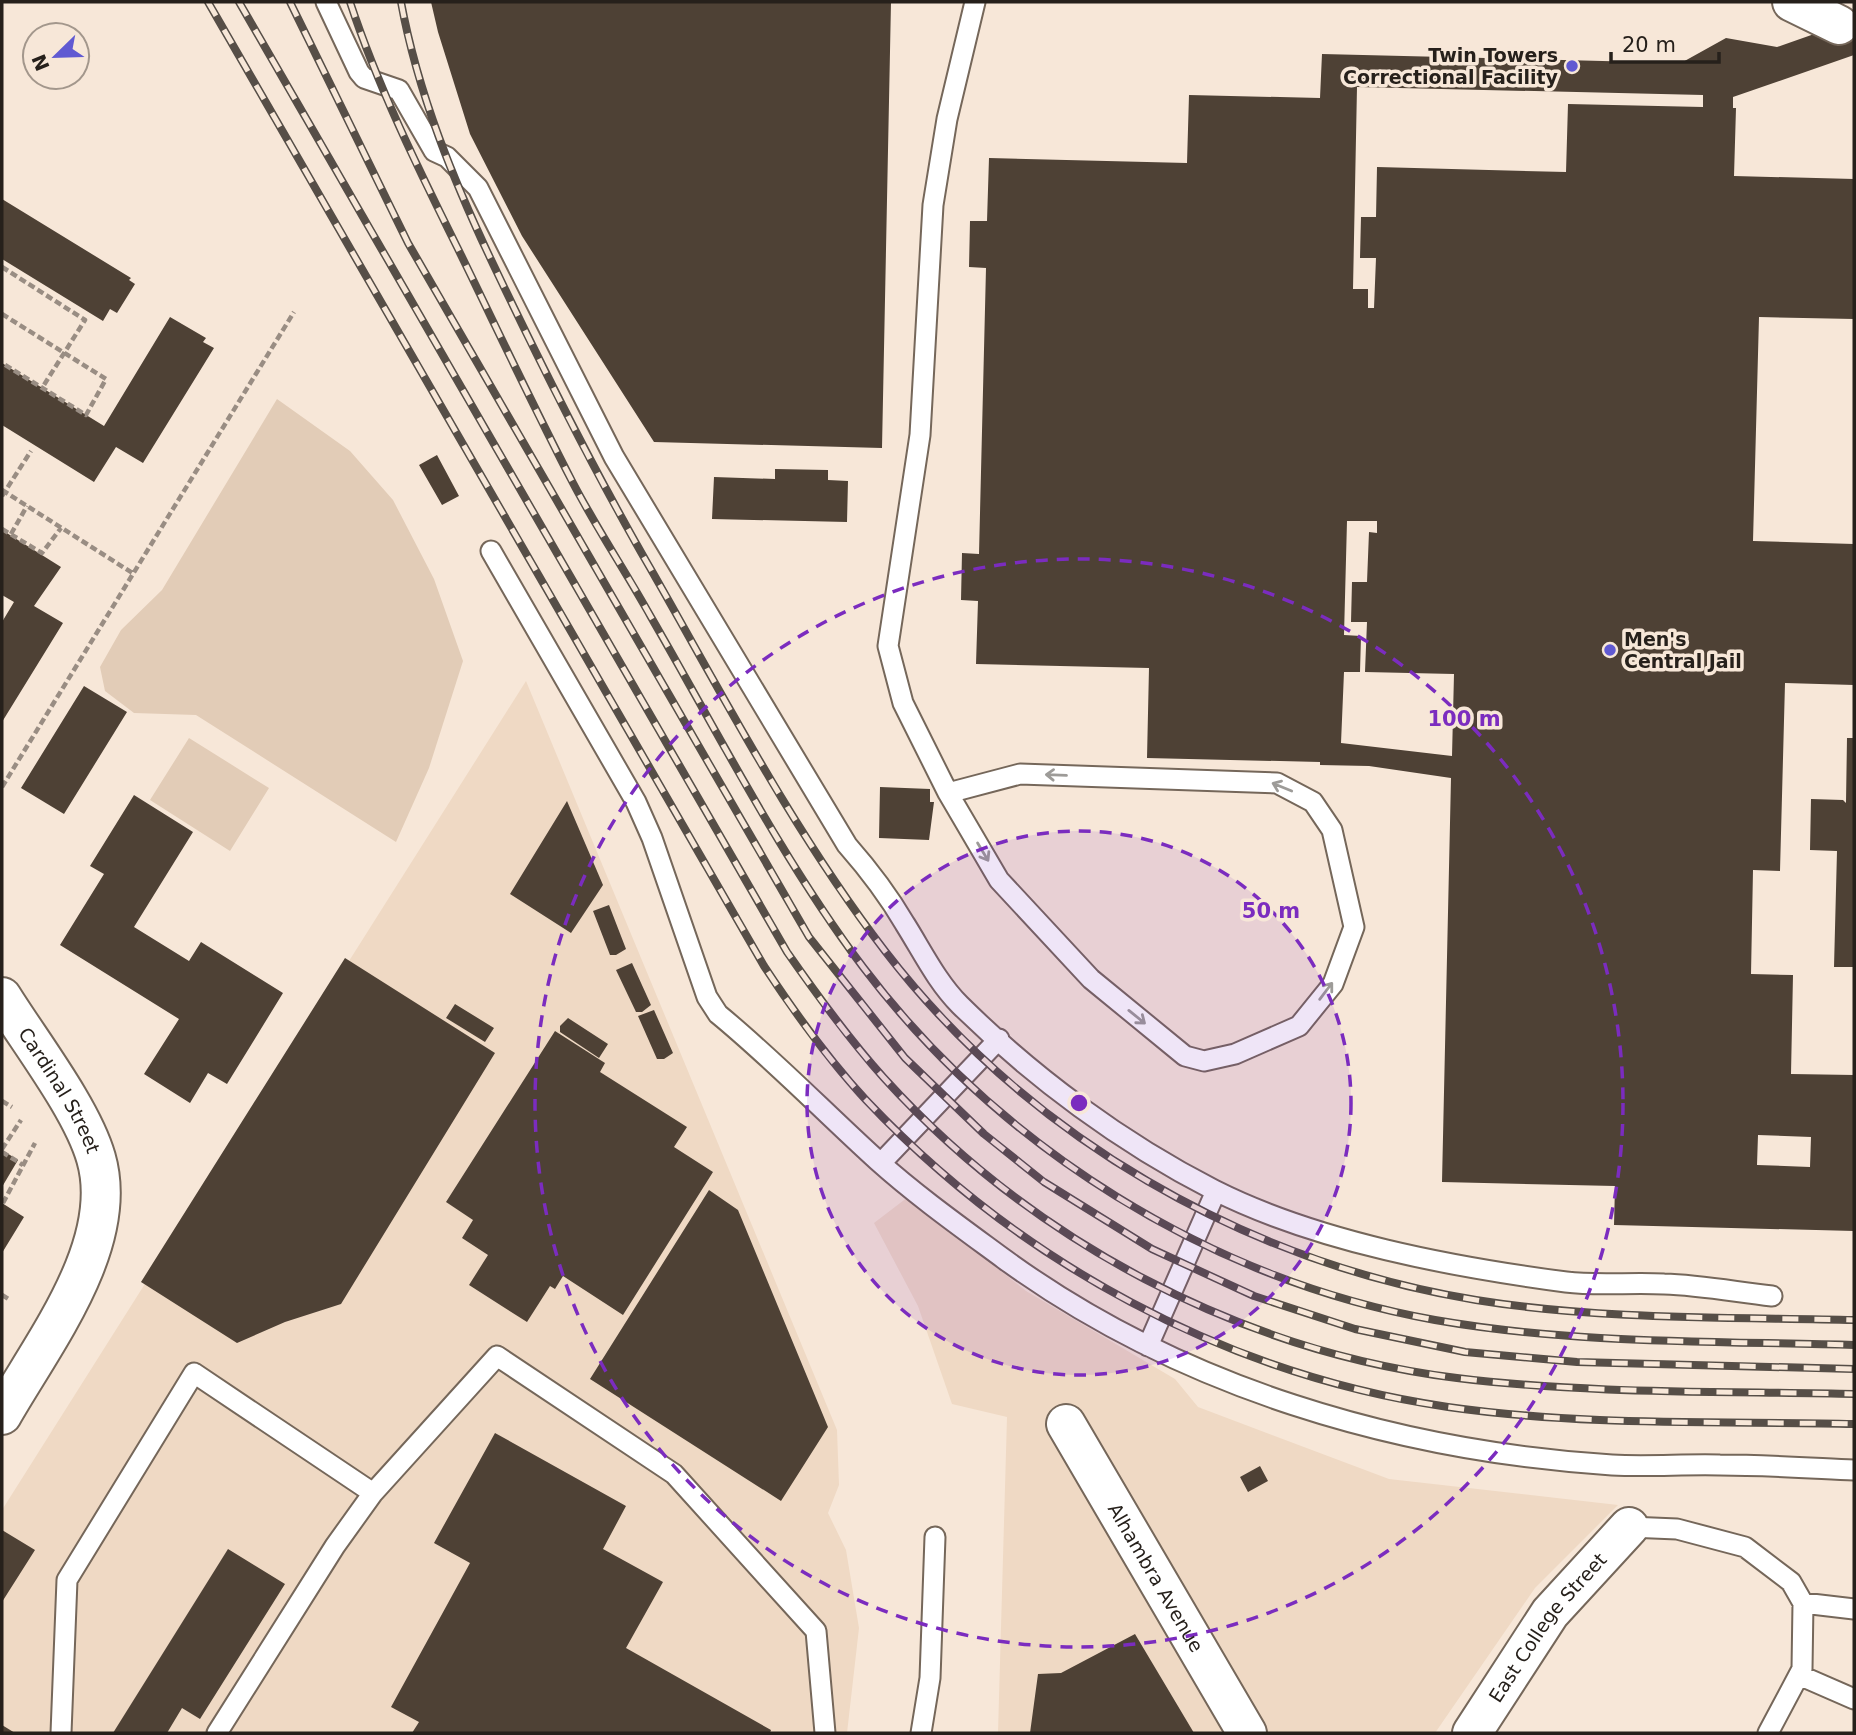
<svg xmlns="http://www.w3.org/2000/svg" width="1856" height="1735" font-family="'DejaVu Sans',sans-serif">
<rect width="100%" height="100%" fill="#f7e7d8"/>
<path fill="#efd9c4" d="M526,681l311,749 2,55 -11,28 18,37 13,78 -12,105h-845v-223z
M908,1197l118,94 149,88 23,28 191,72 229,26 -83,83 -100,145h-437l9,-316 -55,-13 -34,-98 -44,-83z"/>
<path fill="#e2ccb7" d="M277,399l73,52 43,49 41,79 29,82 -34,107 -33,74 -200,-127 -62,-2 -29,-22 -5,-24 21,-37 41,-40z
M189,738l80,50 -39,63 -80,-51z"/>
<path fill="#4e4135" fill-rule="evenodd" d="M431,2h460l-9,446 -228,-6 -132,-206 -52,-102 -32,-102z
M1854,20v35l-121,42v11h3l-2,68 120,3v140l-95,-2 -6,224 101,3v141l-69,-2 -5,188 -27,-1 -2,104 42,1 -2,99 63,1v156l-240,-6 1,-39 -173,-4 9,-404 -82,-12 -49,-1v-3l-173,-4 2,-90 -173,-4 2,-63 -17,-1 1,-47 17,1 7,-286 -17,-1 1,-46h17l2,-63 198,5 2,-68 131,3 2,-44 359,9 45,-25 51,9zM1357,87l346,8v12l-135,-3 -2,68 -189,-5 -1,50h-15l-1,41h16l-2,50h-6v-19h-15zM1347,521h30v12l-8,-1 -2,50h-15l-1,40h16l-2,50 89,2 -2,82 -111,-13 3,-71h16l1,-36 -17,-1zM1758,1135l53,2 -1,30 -53,-2z
M2,199l129,79 -2,2 6,4 -18,29 -7,-4 -7,12 -101,-62z
M170,317l36,21 -3,4 11,6 -71,115 -27,-16 -22,35 -92,-57v-62l102,63z
M437,455l22,41 -17,9 -23,-40z
M775,469l53,1v10l20,1 -1,41 -135,-3 2,-42 61,2z
M2,530l59,37 -27,39 29,17 -61,99v-100l12,-20 -12,-7z
M84,686l43,26 -63,102 -43,-26z
M1847,738h7v229h-20l3,-116 -27,-1 1,-51 32,1 3,3z
M880,787l50,2v13h4l-5,38 -50,-2z
M134,795l59,37 -59,95 55,34 12,-19 82,51 -56,91 -19,-11 -18,30 -46,-29 35,-55 -119,-74 44,-71 -14,-8z
M567,801l36,84 -32,48 -61,-39z
M609,905l17,44 -10,6h-6l-17,-44z
M345,958l150,95 -154,251 -56,18 -48,21 -96,-61z
M632,963l19,42 -9,7h-6l-20,-42z
M455,1004l39,24 -9,14 -39,-24z
M654,1010l19,43 -9,6h-7l-19,-43z
M568,1018l40,26 -9,14 -39,-26v-6z
M555,1031l50,32 -5,9 87,55 -13,20 39,25 -90,143 -60,-39 -8,13 -5,-3 -23,36 -58,-37 19,-30 -26,-17 11,-18 -27,-18z
M2,1150l16,10 -16,27z
M709,1190l29,20 90,217 -47,74 -191,-122z
M2,1203l22,14 -22,36z
M495,1433l131,73 -23,43 60,33 -37,66 145,82 -1,3h-358l7,-11 -28,-15 79,-144 -36,-20z
M1260,1466l8,15 -20,11 -8,-15z
M2,1530l33,20 -33,52z
M228,1549l57,35 -85,135 -18,-11 -15,25h-54z
M1135,1634l59,99h-164l8,-59 23,-1z
M2,1725l13,8h-13z"/>
<g fill="none" stroke-linecap="round" stroke-linejoin="round">
<defs>
<path id="lane" d="M326,2l33,70 5,6 35,12 35,61 13,6 31,31 136,269 233,388c22,25 41,50 58,79 17,27 32,58 55,81 74,73 162,138 254,185 103,52 239,77 352,92 32,4 66,0 98,2 36,1 72,8 108,12
M491,551l145,251 16,36 55,159 11,17c56,46 106,98 160,147 39,35 84,67 126,98 176,128 392,192 608,206 36,2 72,-1 108,0 45,0 90,3 134,5
M948,793l72,-19 257,9 36,19 19,28 22,97 -21,57 -34,42 -64,28 -31,7 -19,-5 -94,-77 -92,-99 -51,-87 -45,-90 -15,-57 32,-211 13,-230 14,-86 28,-117
M881,1163l118,-124
M1148,1346l68,-155
M373,1493l124,-137 177,118 142,157 9,102
M1629,1527l48,2 68,18 46,35 12,21 -1,66 -34,64
M1803,1603l51,6
M1799,1675l55,24
M61,1733l6,-153 127,-207 179,120 -38,53 -118,187
M921,1733l9,-55 5,-141"/>
<g id="street">
<path d="M1792,2l47,23"/>
<path id="s1" d="M2,997c28,45 80,112 94,161 25,86 -53,185 -94,257"/>
<path id="s2" d="M1066,1424l181,309"/>
<path id="s3" d="M1472,1733l78,-120 79,-86"/>
</g>
</defs>
<use href="#lane" stroke="#75675a" stroke-width="23"/>
<use href="#street" stroke="#75675a" stroke-width="42"/>
<path stroke="#998d83" stroke-width="4.5" stroke-dasharray="7 3.5" stroke-linecap="butt" d="M2,267l83,53 -43,68
M2,314l104,65 -20,36 -84,-52
M2,490l132,84
M2,496l29,-45
M2,529l40,24 19,-25
M11,534l16,-28
M2,787l292,-475
M2,1101l10,6
M2,1149l19,-29
M2,1152l21,13
M3,1203l32,-60
M2,1295l8,5"/>
<use href="#lane" stroke="#fff" stroke-width="19"/>
<use href="#street" stroke="#fff" stroke-width="38"/>
<defs>
<path id="rail" d="M208,2l556,964c31,47 64,93 102,134 153,162 360,275 582,307 134,19 271,14 406,17
M239,2l548,950c30,43 61,86 97,126 147,162 355,273 573,300 131,16 265,13 397,16
M290,2l118,241 401,694 96,121 79,76 60,48 108,67 102,47 101,33 110,23 112,10 277,7
M350,2c29,88 70,170 111,253 37,76 73,153 112,228 24,46 53,89 78,134 67,116 132,244 212,350 137,181 348,313 572,353 138,24 279,21 419,25
M401,2c17,92 53,180 93,264 50,105 101,207 159,307 73,128 142,261 232,378 143,186 360,311 591,349 124,20 253,17 378,20"/>
</defs>
<use href="#rail" stroke="#564e47" stroke-width="8"/>
<use href="#rail" stroke="#f7e7d8" stroke-width="5" stroke-dasharray="16" stroke-linecap="butt"/>
</g>
<defs><path id="oneway-shaft" d="M-6 0H5M1.5-3L5.5 0L1.5 3" fill="none" stroke-width="1.6" stroke-linecap="round" stroke-linejoin="round" transform="scale(1.75)"/></defs>
<g stroke="#9d9b98">
<use href="#oneway-shaft" transform="translate(1056 775) rotate(-178)"/>
<use href="#oneway-shaft" transform="translate(1282 787) rotate(-158)"/>
<use href="#oneway-shaft" transform="translate(983 852) rotate(59)"/>
<use href="#oneway-shaft" transform="translate(1326 991) rotate(-53)"/>
<use href="#oneway-shaft" transform="translate(1137 1017) rotate(39)"/>
</g>
<circle cx="1079" cy="1103" r="272" fill="#7b2cbf" fill-opacity=".12"/>
<g fill="none" stroke="#7b2cbf" stroke-width="3.5" stroke-dasharray="12 9">
<circle cx="1079" cy="1103" r="272"/>
<circle cx="1079" cy="1103" r="544"/>
</g>
<g fill="#6059d2" stroke="#f7e7d8" stroke-width="2.5">
<circle cx="1572" cy="66" r="7"/>
<circle cx="1610" cy="650" r="7"/>
</g>
<g text-anchor="middle" stroke-width="7" stroke-linejoin="round" paint-order="stroke">
<g font-size="19" font-weight="bold" fill="#26201b" stroke="#f7e7d8" text-anchor="end">
<text x="1558" y="62">Twin Towers<tspan x="1558" dy="22">Correctional Facility</tspan></text>
<text x="1624" y="646" text-anchor="start">Men's<tspan x="1624" dy="22">Central Jail</tspan></text>
</g>
<g font-size="19" fill="#26201b" stroke="#f7e7d8">
<text dy="7" stroke="none"><textPath href="#s1" startOffset="110">Cardinal Street</textPath></text>
<text dy="7" stroke="none"><textPath href="#s2" startOffset="178">Alhambra Avenue</textPath></text>
<text dy="7" stroke="none"><textPath href="#s3" startOffset="130">East College Street</textPath></text>
</g>
</g>
<circle cx="1079" cy="1103" r="10" fill="#7b2cbf" stroke="#f7e7d8" stroke-width="3.5"/>
<g font-size="21" text-anchor="middle" font-weight="bold" fill="#7b2cbf" stroke="#f7e7d8" stroke-width="7" stroke-linejoin="round" paint-order="stroke">
<text x="1464" y="726">100 m</text>
<text x="1271" y="918">50 m</text>
</g>
<rect width="1856" height="1735" fill="none" stroke="#26201b" stroke-width="7"/>
<g transform="translate(56 56) rotate(247)"><circle r="33" fill="#f7e7d8" stroke="#a3978c" stroke-width="2"/>
<path d="M0-5L12 26L0 18L-12 26Z" fill="#6059d2"/>
<text y="-10" font-size="19" font-weight="bold" text-anchor="middle" fill="#26201b">N</text>
</g>
<path d="M1611 52v10h108v-10" fill="none" stroke="#26201b" stroke-width="3.5"/>
<text x="1622" y="52" font-size="21" fill="#26201b" stroke="#f7e7d8" stroke-width="5" paint-order="stroke">20 m</text>
</svg>
